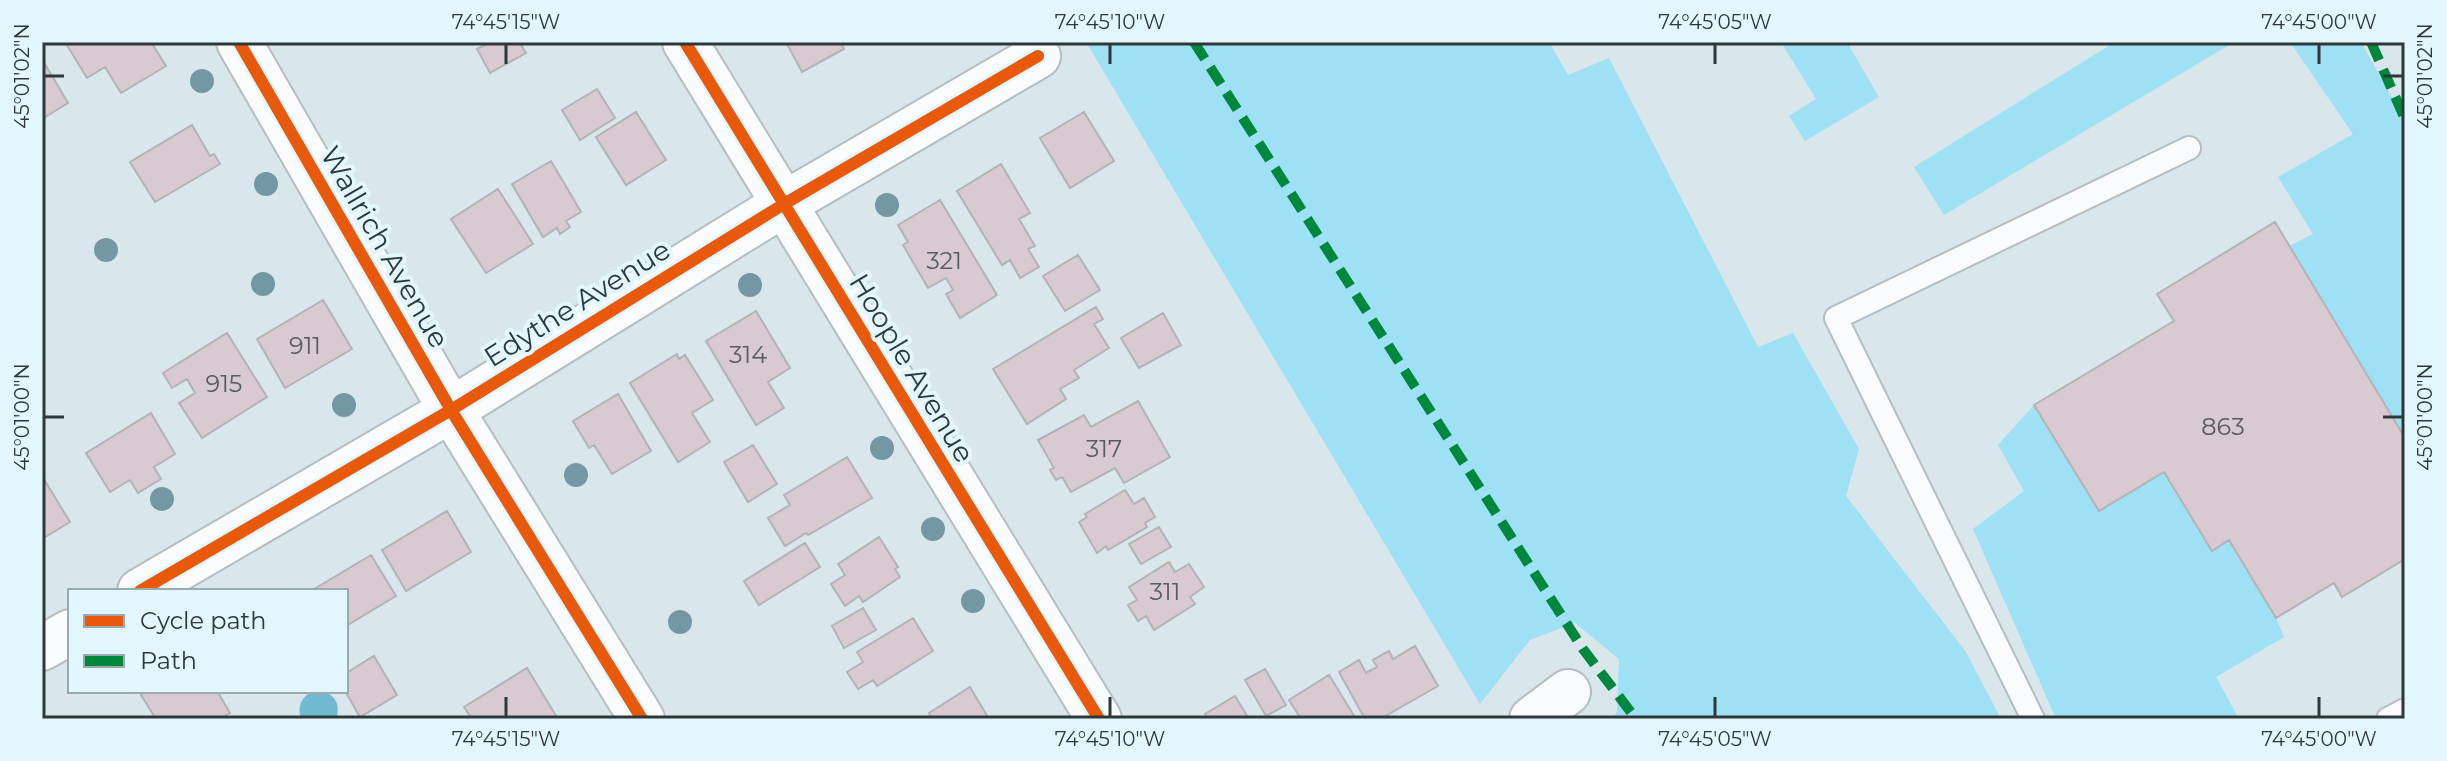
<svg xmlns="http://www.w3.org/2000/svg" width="2447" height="761" font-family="Montserrat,sans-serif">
<rect width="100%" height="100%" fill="#d9e6eb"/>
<path fill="#9ee0f4" d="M1086,42h463l19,33 41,-17 149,289 35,-14 66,116 -13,47 120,156 35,67h-389l5,-7 2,-53 -44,-36 -45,17 -50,64z
M1781,42h66l32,55 -74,44 -16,-25 27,-17z
M2115,42h119l-290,173 -30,-48z
M2290,42h71l44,79v317l-116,-192 24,-12 -35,-57 75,-43z
M2034,405l65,106 65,-39 48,78 17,-10 47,78 8,19 -68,40 23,42h-183l-83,-190 51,-38 -26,-46z"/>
<path fill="#70b9d0" d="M314,691c18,0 28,10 22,28h-35c-4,-13 0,-23 13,-28z"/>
<path fill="#d8cad0" stroke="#b2b3b7" stroke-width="2" d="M65,42h86l15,24 -45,27 -16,-26 -18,11z
M483,42h36l7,11 -36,20 -13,-24 8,-4z
M786,42h54l4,7 -42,23z
M42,59l26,44 -26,16z
M597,89l18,29 -35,22 -18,-30z
M636,112l30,48 -40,25 -30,-48z
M1084,112l30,49 -44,27 -30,-50z
M192,125l18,31 4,-2 6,10 -65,38 -25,-40z
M551,161l30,51 -15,9 4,6 -10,7 -3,-6 -14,9 -31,-53z
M1001,164l29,49 -11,6 16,27 -7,3 11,18 -19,11 -10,-18 -8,5 -45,-74z
M498,189l35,55 -47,29 -35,-54z
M940,200l57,95 -37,23 -14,-24 7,-4 -7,-12 -18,10 -25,-43 5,-3 -10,-17z
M2275,222l130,216v121l-63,38 -8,-14 -58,35 -47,-78 -17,11 -48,-79 -65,39 -65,-106 140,-84 -17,-27z
M1078,255l22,35 -35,21 -22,-35z
M323,300l29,49 -67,39 -28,-49z
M1096,307l7,12 -9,5 15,24 -35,22 5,8 -19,11 6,10 -39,25 -34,-55z
M756,311l34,57 -22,14 16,26 -28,17 -50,-84z
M1163,313l18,32 -42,23 -18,-30z
M227,333l40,64 -65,41 -23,-35 16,-10 -8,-14 -15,9 -9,-15z
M677,354l2,5 6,-4 28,45 -21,13 18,29 -32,20 -48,-79z
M618,394l33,57 -39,23 -18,-29 -5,3 -16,-27z
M1138,401l32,56 -46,26 -9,-15 -44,24 -9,-15 -6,3 -6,-10 4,-2 -16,-28 46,-25 7,12z
M151,413l24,41 -21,13 7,12 -23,14 -8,-13 -20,12 -24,-39z
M753,445l24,39 -29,18 -24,-40z
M847,457l25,41 -64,37 -2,-2 -21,13 -17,-28 22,-13 -6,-10z
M45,481l25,41 -28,17v-56z
M1125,490l9,14 10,-6 11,19 -10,6 2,4 -39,23 -2,-4 -9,7 -18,-31 8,-5 -2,-3z
M447,511l24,41 -65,39 -24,-41z
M1159,527l12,20 -30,17 -12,-20z
M879,537l19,30 -3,2 5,8 -37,25 -4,-6 -14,10 -14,-22 14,-9 -7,-11z
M805,543l15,24 -61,38 -15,-24z
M371,555l25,41 -50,30v-35h-35z
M1169,562l6,10 14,-8 15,23 -14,10 5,7 -41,26 -8,-14 -8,5 -10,-16 9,-5 -8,-13z
M863,608l13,22 -32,18 -12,-22z
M913,618l20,33 -56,35 -4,-6 -15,9 -11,-17 16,-10 -6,-10z
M1415,646l23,40 -58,33h-15l-26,-47 20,-12 7,13 11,-6 -4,-7 16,-9 4,8z
M374,656l23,39 -37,22 -15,-26 1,-18z
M527,668l31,51h-86l-8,-12z
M1265,669l21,36 -20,11 -21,-36z
M1329,675l27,44h-55l-12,-19z
M970,687l19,32h-57l-3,-6z
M148,691h69l13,22 -10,6h-64l-15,-24z
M1235,696l14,23h-42l-2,-5z"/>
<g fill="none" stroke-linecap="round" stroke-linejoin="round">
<defs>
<path id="service" d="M2033,719l-197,-401 353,-170
M2388,719l17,-9"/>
<path id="minor" d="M239,42l212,368 191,309
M685,42l414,677
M140,591l311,-181 333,-206 254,-148
M42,648l28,-16
M1532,719l36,-27"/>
</defs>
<use href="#service" stroke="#b4bec2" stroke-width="26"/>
<use href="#minor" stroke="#b4bec2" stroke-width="48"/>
<use href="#service" stroke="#f9fbfc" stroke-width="22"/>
<use href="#minor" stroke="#f9fbfc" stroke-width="44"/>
<path stroke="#00873e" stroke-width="10" stroke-dasharray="20 10" stroke-linecap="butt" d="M1194,42l389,607 53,70
M2371,42l34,77"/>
<defs>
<path id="cycleway" d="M239,42l212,368 191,309
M685,42l414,677
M140,591l311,-181 333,-206 254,-148"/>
</defs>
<use href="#cycleway" stroke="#e2f6fd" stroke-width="17"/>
<use href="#cycleway" stroke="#e8590c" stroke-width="12"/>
</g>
<g fill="#7498a3">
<circle cx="202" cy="81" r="12"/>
<circle cx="266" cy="184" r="12"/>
<circle cx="887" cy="205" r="12"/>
<circle cx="106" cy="250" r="12"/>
<circle cx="263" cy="284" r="12"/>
<circle cx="750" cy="285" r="12"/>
<circle cx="344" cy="405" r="12"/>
<circle cx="882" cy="448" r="12"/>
<circle cx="576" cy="475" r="12"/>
<circle cx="162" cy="499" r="12"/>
<circle cx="933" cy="529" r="12"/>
<circle cx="973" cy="601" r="12"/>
<circle cx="680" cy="622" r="12"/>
</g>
<path fill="none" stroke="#2e383b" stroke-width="3" d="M506,44v20M1110,44v20M1715,44v20M2319,44v20M44,76h20M2383,76h20M44,417h20M2383,417h20M506,697v20M1110,697v20M1715,697v20M2319,697v20"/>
<g text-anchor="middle" stroke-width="8" stroke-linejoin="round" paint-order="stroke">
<g font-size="24" fill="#585c60">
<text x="944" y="269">321</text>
<text x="305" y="354">911</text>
<text x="748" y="363">314</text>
<text x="224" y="392">915</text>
<text x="2223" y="435">863</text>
<text x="1104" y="457">317</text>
<text x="1165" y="600">311</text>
</g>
<g font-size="28" fill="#2e383b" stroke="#e2f6fd">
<text transform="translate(385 247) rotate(60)" y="10">Wallrich Avenue</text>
<text transform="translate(577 303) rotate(-32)" y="10">Edythe Avenue</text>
<text transform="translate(912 368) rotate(59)" y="10">Hoople Avenue</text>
</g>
</g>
<rect width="2447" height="761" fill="none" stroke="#e2f6fd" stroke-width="88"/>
<rect x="68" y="589" width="280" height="104" fill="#e2f6fd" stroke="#9aaaaf" stroke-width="2"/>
<rect x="84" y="615" width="40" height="12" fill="#e8590c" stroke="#9aaaaf" stroke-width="2"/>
<text x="140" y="629" font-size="24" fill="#2e383b">Cycle path</text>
<rect x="84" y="655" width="40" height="12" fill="#00873e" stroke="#9aaaaf" stroke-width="2"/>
<text x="140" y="669" font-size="24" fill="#2e383b">Path</text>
<rect x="44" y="44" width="2359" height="673" fill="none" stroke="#2e383b" stroke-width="3"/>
<g font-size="20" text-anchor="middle" fill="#2e383b">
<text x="506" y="29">74°45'15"W</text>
<text x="1110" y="29">74°45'10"W</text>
<text x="1715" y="29">74°45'05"W</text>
<text x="2319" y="29">74°45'00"W</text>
<text transform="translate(22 76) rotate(-90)" y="7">45°01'02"N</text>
<text transform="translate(2425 76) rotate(-90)" y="7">45°01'02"N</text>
<text transform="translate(22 417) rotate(-90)" y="7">45°01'00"N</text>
<text transform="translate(2425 417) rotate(-90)" y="7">45°01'00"N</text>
<text x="506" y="746">74°45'15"W</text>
<text x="1110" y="746">74°45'10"W</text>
<text x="1715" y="746">74°45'05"W</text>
<text x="2319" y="746">74°45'00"W</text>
</g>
</svg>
